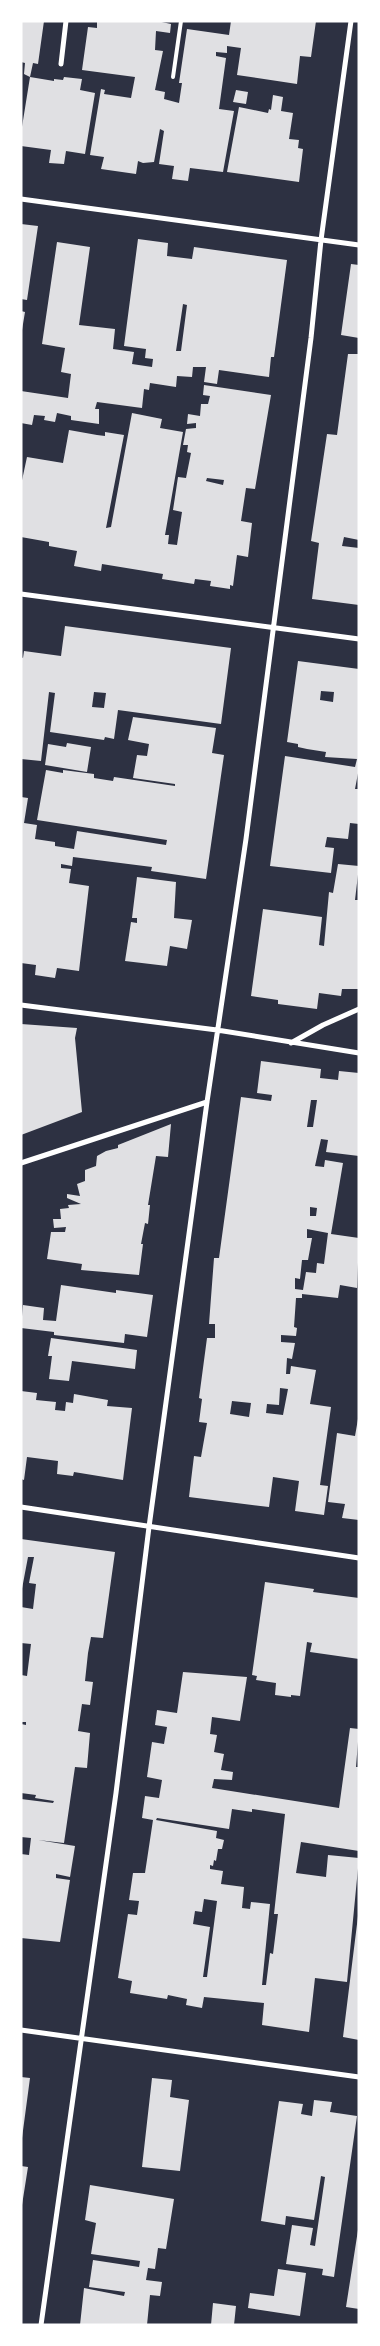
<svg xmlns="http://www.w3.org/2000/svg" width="380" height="2346" font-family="Ubuntu,sans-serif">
<rect width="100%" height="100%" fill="#2d3142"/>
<path fill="#e0e0e3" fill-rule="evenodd" d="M21,21h23l-6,43 -5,-1 -3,14 24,4v-2l9,1 1,-3 18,2 -2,11 15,3 -10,61 -19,-3 -2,13 -15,-1 2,-13 -30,-4v-13l9,-56 -6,-3 1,-11 -4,-1z
M97,21h60l14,3 -1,9 -14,-2 -1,19 8,1 -8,39 10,2 -1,7 15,4 3,-20h-3l8,-54 42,6 2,-14h85l-5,36 -11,-1 -3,28 -60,-9 4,-27 -14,-2v7l-11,-1v4l10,2 -7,51 15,2 -11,61 -33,-4 -2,13 -16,-2 2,-13 -15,-2 5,-33 -4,-2 -6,33 -11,1 -5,-2 -2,13 -35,-5 3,-12 -14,-2 11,-66 4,1 -1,4 27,4 4,-21 -53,-7 6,-43 9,1z
M236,90l12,2 -2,12 -13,-2z
M273,95l10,2 -2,14 12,2 -4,26 10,1 -1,8 5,1 -4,33 -72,-10 12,-65 29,6 1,-4 2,1z
M21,224l17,2 -11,74 -6,-1z
M138,239l30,4 -1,13 25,3 2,-12 93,13 -13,97h-3l-2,20 -50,-7 -2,14 -13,-2 2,-15h-13l-1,10 -15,-1 -1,11 -26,-4 -1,7 -5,-1 -2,19 -45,-6 -2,7h4v15l-28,-4v-4l-14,-3 -2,9 -11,-2 1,-4 -11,-1 -2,10 -11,-2v-32l47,7 3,-24 -10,-2 4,-24 -23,-4 15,-102 33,5 -11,78 36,4 -2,20 21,3 -2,12 20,3 1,-8 -8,-1 1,-9 -22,-3zM183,304l4,1 -6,46h-5z
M351,264l8,1v73l-18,-3z
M21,311l4,1 -3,18h-1z
M348,354h11v186l-15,-3 -2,9 17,2v57l-47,-6 7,-56 -8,-2 16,-107 10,1z
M204,385l67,10 -16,94 -9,-1 -5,33 11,2 -4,34 -11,-2 -4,31 -3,-1v4l-20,-3 1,-5 -16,-2 -1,5 -32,-5 1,-5 -61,-10 -1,7 -27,-5 3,-15 -28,-5v-4l-28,-5v-52l6,-28 36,6 6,-33 28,5 8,1v-4l19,3 -18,93 5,-1 21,-114 30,6 -2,9 23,4 -18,103h4l-1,9 9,1 5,-33 -9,-2 5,-33 8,1 5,-25 -4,-1 1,-7h-5l3,-16 10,-1v-5l-9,1 1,-10 12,2 1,-12h7l2,-8 -7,-1zM207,478l17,2 -1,5 -17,-4z
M65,626l166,22 -10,76 -103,-14 -4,29 -9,-2 -1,3 -54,-8 5,-39 -6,-1 -8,69 -20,-2v-102l2,1 1,-7 37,5zM94,692l12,1 -2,15 -12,-1z
M298,661l61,8v99l-4,21h4v35l-9,-1 -2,16 -21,-2 -2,10 9,1 -3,25 -61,-7 15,-110 70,11 2,-8 -32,-2 1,-5 -19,-3 -9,-2v-3l-11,-2zM321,691l13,1 -1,10 -13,-2z
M133,717l83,11 -4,25 12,2 -18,124 -55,-8 1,-4 -79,-10 -1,9 -11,-2v4l10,1 -2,14 20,3 -10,85 -22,-3 -2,10 -20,-3 1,-10 -15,-2v-166l7,1 -4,25 13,2 -2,14 20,3v4l19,3 3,-18 89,14 1,-5 -130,-20 9,-50 17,3v-3l31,4v4l19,3 1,-4 61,9v-2l-42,-6 4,-23 10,1 2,-12 -21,-4z
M67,743l24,4 -4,25 -42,-7 3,-21 18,3z
M338,864l21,2 -4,34h4v89h-17l-1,7 -22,-3 -2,16 -39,-5v-4l-27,-4 12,-87 59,8 -3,28 5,1 5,-54 4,1z
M137,877l39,5 -2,36 18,2 -5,29 -17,-3 -3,20 -42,-5 6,-39 6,1v-5h-5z
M21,1024l56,4 -2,10 7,74 -61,23z
M261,1061l60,8 -1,9 18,2 1,-9 20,2v83l-33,-4 2,-12 -7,-1 -6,27 9,1 1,-7 18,3 -12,71 28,4 -2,50 -17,-3 -2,13 -36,-4v4h-6l-2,29 3,1 -1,8 -15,-1v7l14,1 -3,16 -5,-1 -1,16h4l1,-8 25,4 -6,34 21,3 -11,78 8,1 -4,29 -29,-4 4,-30 -26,-4 -4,30 -80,-10 5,-41 7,1 6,-34 -8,-1 3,-23 -3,-1 8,-60h8v-14h-6l5,-66h5l22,-161 30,4 1,-6 -15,-2zM311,1100h6l-4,27h-6zM310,1207l7,1 -1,8h-6zM307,1229l21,4 -4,31 -7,-1 -1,10 -10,-1 -3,18 -8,-1v-11l5,1 2,-19h6l4,-22h-5zM280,1388l8,1 -5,26 -17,-2 1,-9 12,1zM232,1401l19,2 -2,14 -19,-3z
M171,1124l-3,33 -12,-1 -8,49h2l-2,19 -3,-1 -4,21h2l-4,31 -58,-5 1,-6 -35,-5 4,-27h14l1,-5 -12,1 -1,-9h8l-1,-10 9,-1 -1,-3 13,-1 -14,-6v-4l13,2 -3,-12 8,-3v-11l11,-4 1,-10 9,-5 12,-3v-3z
M61,1285l55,8v-3l37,5 -6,42 -22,-3 -1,9 -70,-8v-3l-33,-4 2,-23 21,3 -1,12 13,1z
M51,1338l86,12 -2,19 -63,-8 -3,20 -20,-2 3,-23h-4z
M21,1391l16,2 -1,7 20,2 -1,8 10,1 1,-9 7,1 1,-9 34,6 -1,6 25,2 -9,72 -49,-8 -1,4 -16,-2 1,-13 -31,-4 -3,23 -3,-1z
M358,1419h1v101l-17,-2 3,-14 -17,-2 9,-69 18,3z
M21,1539l94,13 -12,86 -12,-1 -3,16 -3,28 8,1 -3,23 -8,-1 -4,27 12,2 -3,35 -12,-1 -11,76 -26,-3 37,6 -5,31 -14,-3v4l14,2 -10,62 -39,-4v-84l8,1 2,-17 -10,-1v-38l32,4 1,-2 -19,-3 1,-3 -15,-2v-69l5,1v-3h-5v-47l6,1 4,-32 -10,-1v-36l12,2 3,-25 -7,-1 5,-26h-6l-7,37z
M265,1582l49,7 -1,3 46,6v61l-49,-7 2,-9 -5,-1 -7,54 -9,-1v2l-16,-2 1,-12 -20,-3 1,-4 -5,-1z
M183,1672l64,5 -7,44 -28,-4 -2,17 7,1 -3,17 10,2 -3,16 12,2 -1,8 -18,-1 -2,9 127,20 11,-80 9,1 -3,38h3v84l-58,-9 -5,31 30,4 2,-22 31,3 -12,124 -32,-4 -6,54 -47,-7 2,-22 -60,-6 -2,11 -16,-3 1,-6 -19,-4 -1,4 -37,-6 2,-12 -14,-3 10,-64 9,1 2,-14 -10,-1 4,-27h12l8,-53 -11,-2 3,-22 14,2 3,-18 -15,-3 5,-35 12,2 3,-17 -12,-2 2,-15 20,3zM232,1809l20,3v-3l33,5 -11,100h4l-5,40 -3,-1 -4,32h-4l8,-81 -19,-2 -1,7 -8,-1 2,-21 -23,-3 2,-13 -13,-2v-4l3,1 1,-6 2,1 2,-12h4l2,-9 -8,-2 1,-7 -61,-11 1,-2 72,11zM204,1899l13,2 -10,76h-4l7,-50 -17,-3 2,-13 7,1z
M358,1916h1v124l-16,-3z
M21,2077l9,1 -8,60h-1z
M152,2078l20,2 -2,17 19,3 -9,71 -38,-4z
M314,2100l18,2 -2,10 27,4 -23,161 -12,-2 1,-6 -37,-5 6,-39 21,3 -3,17 5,1 10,-69 -4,-1 -7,44 -28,-4 -1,9 -24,-4 18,-120 24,3 -2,10 11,2z
M21,2166l7,1 -6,38h-1z
M90,2185l84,14 -8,50 -8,-1 -3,21 -7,-1 -2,12 16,2 -2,14 -10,-1 -3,30h-67l4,-37 40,8 1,-4 -36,-5 4,-27 46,7 1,-6 -49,-7 5,-31 -11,-3z
M358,2230h1v79l-13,-2z
M278,2269l28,4 -6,43 -52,-8 2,-15 24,3z
M213,2303l23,3 -2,19h-23z"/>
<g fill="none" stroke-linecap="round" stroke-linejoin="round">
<path stroke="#fff" stroke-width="4" d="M173,77l8,-56"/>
<path stroke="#fff" stroke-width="5" d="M61,64l5,-43
M21,199l338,46
M21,594l338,45
M21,1005l196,25 142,23
M291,1043l32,-18 36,-16
M21,1163l186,-61
M21,1507l338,51
M21,2030l338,47
M41,2325l75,-532 33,-266 58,-425 39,-263 65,-501 10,-98 30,-219"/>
</g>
<rect width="380" height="2346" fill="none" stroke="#ffffff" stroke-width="45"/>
</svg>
